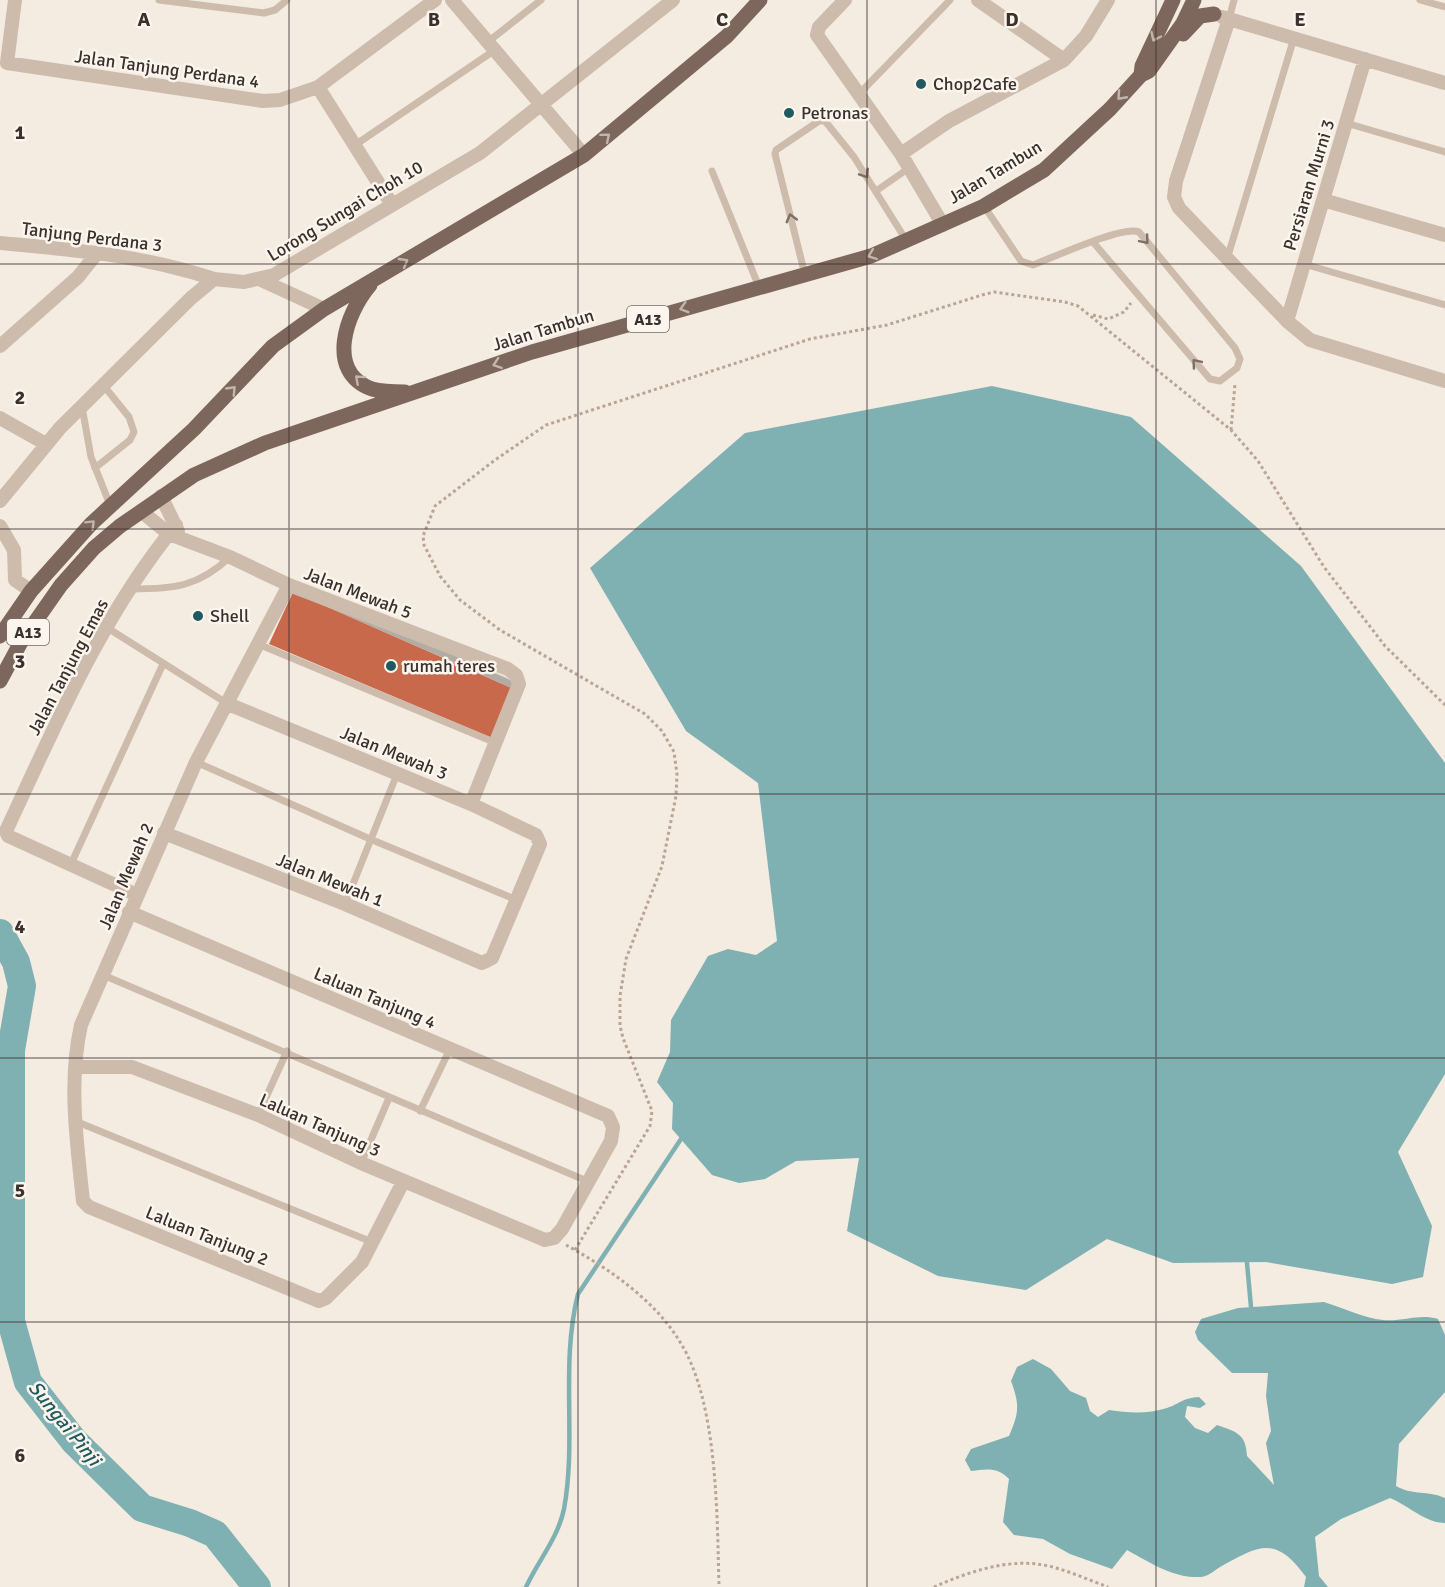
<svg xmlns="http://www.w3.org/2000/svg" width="1445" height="1587" font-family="Signika,sans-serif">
<defs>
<filter id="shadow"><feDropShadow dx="5.5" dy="-5.5" stdDeviation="0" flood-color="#0004"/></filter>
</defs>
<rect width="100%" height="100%" fill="#f4ebe1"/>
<path fill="#7fb0b2" d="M992,386l139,31 170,149 144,197v311l-47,78 34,74 -9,51 -31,7 -126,-22 -93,1 -66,-24 -81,51 -88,-14 -91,-45 12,-73 -63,3 -31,18 -26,4 -27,-8 -40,-46 1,-26 -16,-21 13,-30 1,-32 37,-64 20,-7 28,6 21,-14 -19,-158 -72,-52 -96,-163 155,-135z
M1324,1302c19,6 40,16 59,18 20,2 36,-7 55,-1l7,16v57l-46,52 -3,42c18,10 31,4 49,12v25c-19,0 -36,-17 -55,-25l-49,21 -26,18 4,39 9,11h-24l2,-10c-30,-42 -47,-32 -86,-10 -6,4 -13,10 -20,10 -28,1 -49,-14 -73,-27l-15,19 -42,-15 -27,-15 -29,-4 -11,-13 6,-43c-11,-12 -22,-10 -38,-8l-6,-11 6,-11 38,-13c10,-23 11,-31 2,-55l6,-14 16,-8 18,10 19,22 16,7 4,13 8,6 11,-7c20,3 39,4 58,-2 14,-5 16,-10 32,-11l7,7 -6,4 -13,-2 -2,11 10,11 13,5 9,-8c20,7 29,9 30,31l27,29 -8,-42 5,-12 -5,-35 2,-23h-36l-34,-33 -3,-8 6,-13 37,-11z"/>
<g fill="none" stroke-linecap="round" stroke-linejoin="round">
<path stroke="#7fb0b2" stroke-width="4.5" d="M1247,1263l4,44
M526,1587c12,-26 32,-49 38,-78 13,-71 -4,-144 14,-215l103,-155"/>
<path stroke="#7fb0b2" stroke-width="28" d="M0,933l16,29 6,24 -11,64v271l17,61 46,59 68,67 48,15 25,11 42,53"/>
</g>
<path fill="#c8694b" filter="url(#shadow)" d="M293,592l218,96 -19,50 -223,-94z"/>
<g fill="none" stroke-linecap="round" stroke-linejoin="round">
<path stroke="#b9a596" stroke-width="3" stroke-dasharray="3 3" stroke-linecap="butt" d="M1093,315l15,4 16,-7 7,-9
M1231,430l4,-46
M566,1245c42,23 89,55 114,97 38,60 37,174 39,245
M575,1250l75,-124 2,-15 -29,-73 -3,-12v-30l6,-37 36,-93 14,-70 1,-22 -3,-22 -12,-21 -17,-17 -145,-84 -40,-30 -20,-24 -16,-31 -1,-9 12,-30 60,-46 51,-35 264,-86 77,-14 95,-30 12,-3 71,10 13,4 153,124 27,31 66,106 61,79 60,59
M934,1587c32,-14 68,-27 103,-23 24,3 49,15 71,23"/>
<path stroke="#cdbbac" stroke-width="7" d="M159,0l105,13 11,-3 12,-10
M1420,0l25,7
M1229,19l5,-19
M489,41l52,-41
M860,93l90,-93
M1346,123l99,29
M355,145l140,-95
M712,171l47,116
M876,191l33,-23
M984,206l37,55 12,4c19,-7 90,-40 106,-33l96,116 5,11 -3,9 -17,13 -10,-2 -117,-137
M1227,259l67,-221
M1304,264l141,41
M805,275l-30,-121 1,-4 43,-29h6l29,36 52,83
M82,407l9,50 19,48
M95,468l35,-28 4,-8 -5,-15 -25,-31
M131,589c43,0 67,-2 99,-32
M106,627l122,77
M258,644l238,99
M196,762l174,77 147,61
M71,864l92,-200
M345,904l52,-130
M103,975l484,206
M420,1111l30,-62
M258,1115l29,-64
M75,1121l297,121
M361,1163l28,-65"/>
<path stroke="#cdbbac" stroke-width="14" d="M15,0l-8,63 256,38 17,-1 38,-13 117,-87
M452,0l132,155
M845,0l-26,27 -2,8 84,119 42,71
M978,0l86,60
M1222,17l223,66
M1229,19l-53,162 -2,16 5,11 108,113 23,19 135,41
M318,87l73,116
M901,154l48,-33 115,-61 22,-24 22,-36
M1323,200l122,35
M0,243c75,7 142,12 214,36
M261,280l63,29
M1287,321l78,-262
M0,346l78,-69 20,-25
M0,418l46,26
M161,496l17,35
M0,501l60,-73 131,-130 23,-19 30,3 30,-7 206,-122 193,-153
M141,511l28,23 61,23 59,28 219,84 8,6 3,9 -48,120
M0,526l14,24 1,30 16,11
M289,585l-93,177 -115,263c-13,58 -4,118 2,176l6,6 230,94 7,-3 36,-36 41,-80
M164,833l181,71 137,59 10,-5 48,-114 -4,-9 -65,-31 -243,-100
M137,895l-129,-59 -2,-5c49,-105 96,-216 170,-306
M75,1067h57l126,48 103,48 184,77 9,-2 8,-9 49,-88 2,-14 -5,-11 -479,-204"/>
<path stroke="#7d675c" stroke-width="15" d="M1183,34l17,-18 14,-2
M1141,75l1,-9 31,-66
M370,285c-24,28 -45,87 2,104 11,3 22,3 33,3
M0,636l31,-45 60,-67 103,-95 79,-83 51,-37 260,-154 143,-119 33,-36
M0,681l21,-39 40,-57 33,-37 26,-22 74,-51 71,-32 267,-91 339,-96 113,-50 60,-36 66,-61 31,-34 8,-4 34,-48 11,-23"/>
</g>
<defs><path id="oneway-chevron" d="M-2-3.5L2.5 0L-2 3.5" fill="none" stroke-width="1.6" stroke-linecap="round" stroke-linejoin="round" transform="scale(1.5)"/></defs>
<g stroke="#c2b5ac">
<use href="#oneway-chevron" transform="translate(1155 37) rotate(115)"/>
<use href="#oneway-chevron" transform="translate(1121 96) rotate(132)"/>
<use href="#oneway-chevron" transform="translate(606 137) rotate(-40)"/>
<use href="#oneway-chevron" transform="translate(872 255) rotate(159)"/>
<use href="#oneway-chevron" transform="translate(404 262) rotate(-30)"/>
<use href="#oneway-chevron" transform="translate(684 308) rotate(164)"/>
<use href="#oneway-chevron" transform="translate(497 364) rotate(161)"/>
<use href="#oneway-chevron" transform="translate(359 379) rotate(-138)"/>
<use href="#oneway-chevron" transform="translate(232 390) rotate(-46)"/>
<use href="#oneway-chevron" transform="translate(91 524) rotate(-45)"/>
</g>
<g stroke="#7d6f65">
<use href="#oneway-chevron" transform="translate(865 174) rotate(57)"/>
<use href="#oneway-chevron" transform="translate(791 218) rotate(-105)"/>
<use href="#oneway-chevron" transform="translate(1145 240) rotate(50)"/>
<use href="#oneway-chevron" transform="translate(1196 363) rotate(-130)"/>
</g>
<path fill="none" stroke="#3b302b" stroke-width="1.5" stroke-opacity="0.55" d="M289,0v1587M578,0v1587M867,0v1587M1156,0v1587M0,264h1445M0,529h1445M0,794h1445M0,1058h1445M0,1322h1445"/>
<g fill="#1f5a5e" stroke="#fbf5ee" stroke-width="2">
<circle cx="921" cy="84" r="6"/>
<circle cx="789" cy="113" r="6"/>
<circle cx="198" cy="616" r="6"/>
<circle cx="391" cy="666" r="6"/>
</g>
<g text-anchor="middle" stroke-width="5" stroke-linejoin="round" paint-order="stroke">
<g fill="#fbf5ee" stroke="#756b66" stroke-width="1.5">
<rect x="627" y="306" width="42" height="26" rx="4.5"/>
<rect x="7" y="619" width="42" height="26" rx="4.5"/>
</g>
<g font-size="16" font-weight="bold" fill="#3b302b">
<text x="648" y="325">A13</text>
<text x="28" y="638">A13</text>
</g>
<g font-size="18" fill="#3b302b" stroke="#fbf5ee">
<text transform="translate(167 69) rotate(8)" y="6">Jalan Tanjung Perdana 4</text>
<text transform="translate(995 172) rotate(-31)" y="6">Jalan Tambun</text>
<text transform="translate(1309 185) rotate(-73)" y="6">Persiaran Murni 3</text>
<text transform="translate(345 211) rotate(-31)" y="6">Lorong Sungai Choh 10</text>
<text transform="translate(92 237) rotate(7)" y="6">Tanjung Perdana 3</text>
<text transform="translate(543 330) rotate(-17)" y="6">Jalan Tambun</text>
<text transform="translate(358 593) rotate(21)" y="6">Jalan Mewah 5</text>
<text transform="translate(68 667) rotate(-62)" y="6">Jalan Tanjung Emas</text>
<text transform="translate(394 753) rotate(22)" y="6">Jalan Mewah 3</text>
<text transform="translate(126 876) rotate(-67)" y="6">Jalan Mewah 2</text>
<text transform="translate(330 880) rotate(22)" y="6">Jalan Mewah 1</text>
<text transform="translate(375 998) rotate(23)" y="6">Laluan Tanjung 4</text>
<text transform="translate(320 1125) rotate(24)" y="6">Laluan Tanjung 3</text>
<text transform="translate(207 1236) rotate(22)" y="6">Laluan Tanjung 2</text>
</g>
<g font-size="18" fill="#3b302b" stroke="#fbf5ee" text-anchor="start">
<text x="933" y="90">Chop2Cafe</text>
<text x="801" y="119">Petronas</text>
<text x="210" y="622">Shell</text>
<text x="403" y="672">rumah teres</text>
</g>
<g font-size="20" font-style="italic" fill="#1f5a5e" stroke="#fbf5ee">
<text transform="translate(65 1423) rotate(51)" y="7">Sungai Pinji</text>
</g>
</g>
<g font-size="20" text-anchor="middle" font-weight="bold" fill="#3b302b" stroke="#fbf5ee" stroke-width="5" stroke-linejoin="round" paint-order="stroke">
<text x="144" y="26">A</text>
<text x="434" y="26">B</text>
<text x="722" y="26">C</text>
<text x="1012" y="26">D</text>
<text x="1300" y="26">E</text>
<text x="20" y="139">1</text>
<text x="20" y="404">2</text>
<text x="20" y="668">3</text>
<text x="20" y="933">4</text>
<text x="20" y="1197">5</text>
<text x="20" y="1462">6</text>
</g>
</svg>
